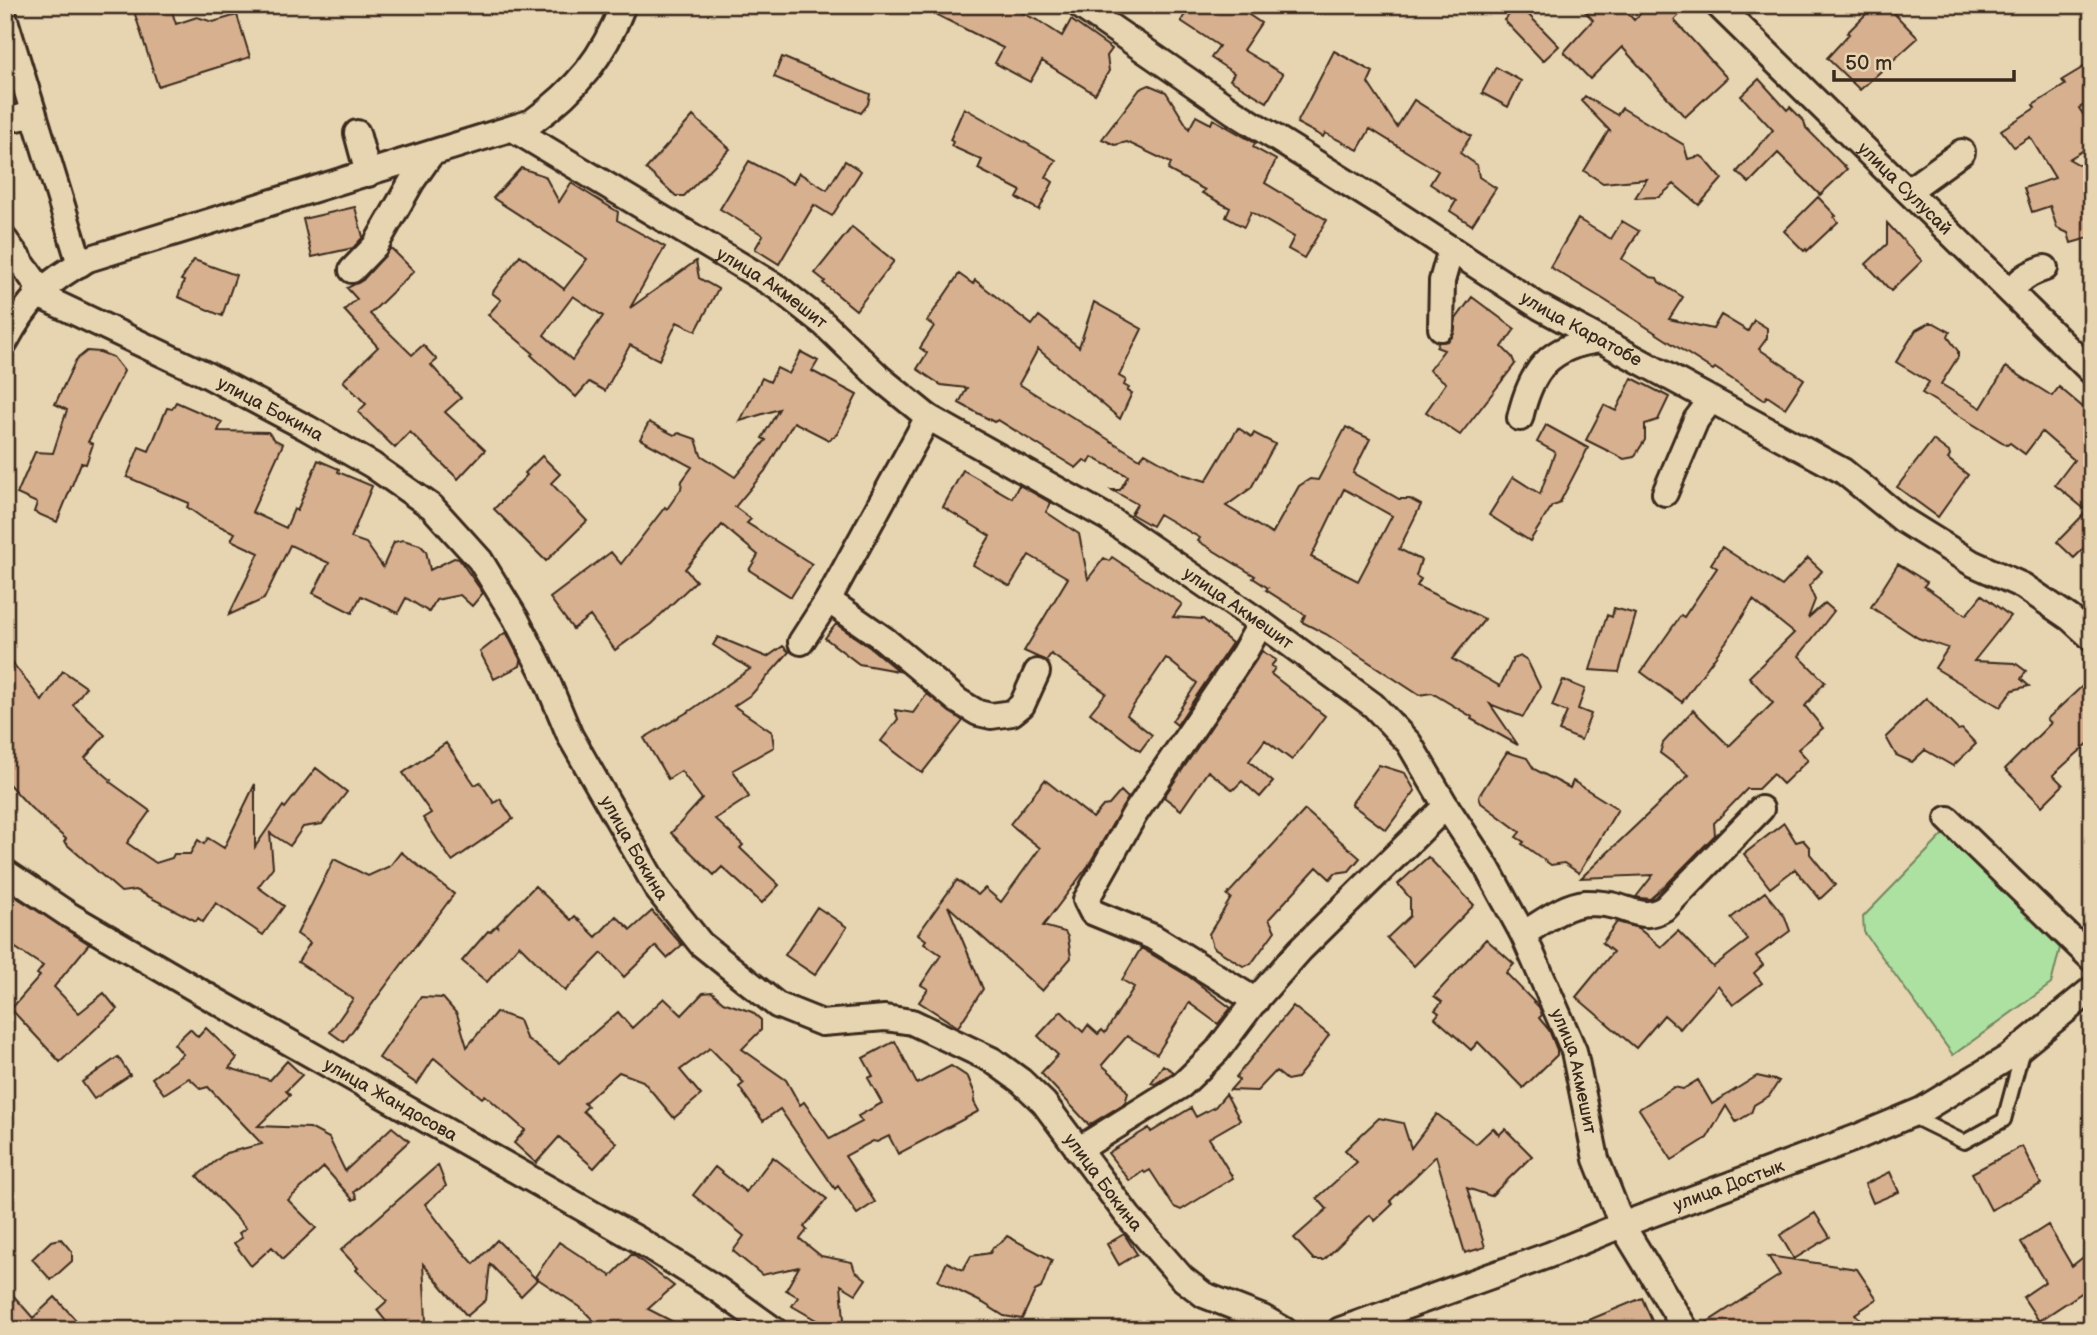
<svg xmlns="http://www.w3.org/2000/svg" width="2097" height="1335" font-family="'Balsamiq Sans',sans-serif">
<rect width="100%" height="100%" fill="#e7d5b2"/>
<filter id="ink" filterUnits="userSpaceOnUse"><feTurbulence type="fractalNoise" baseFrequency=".0143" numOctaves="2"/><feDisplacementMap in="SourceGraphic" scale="14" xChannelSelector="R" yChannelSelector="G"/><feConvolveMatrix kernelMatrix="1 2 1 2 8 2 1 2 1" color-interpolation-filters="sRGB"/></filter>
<g filter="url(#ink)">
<path fill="#ade1a2" stroke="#748660" stroke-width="2" d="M1944,834l116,114 -9,36 -98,71 -89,-123 -1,-15z"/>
<path fill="#d7b08f" stroke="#3b2a1e" stroke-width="2" fill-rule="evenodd" d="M132,5h38l6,19 21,-7 16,5 24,-7 13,42 -92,29z
M917,5h89l33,16 23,15 9,-16 41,29 -5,7 2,15 -14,23 -53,-33 -12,21 -35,-19 8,-15z
M1191,5h43l27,18 -18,27 40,24 -16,28 -37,-22 4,-7 -23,-15 8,-12 -38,-25z
M1519,5l40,41 -16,15 -39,-41z
M1579,5h41l14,15 15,-15h40l-15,15 53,58 -42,39 -63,-70 -32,32 -26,-27 29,-32z
M1875,5h11l32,33 -58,52 -33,-32 22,-24 -2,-1z
M1334,51l39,21 -5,11 29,44 17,-27 57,36 -11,17 17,12 2,12 17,11 -24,37 -22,-14 6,-10 -26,-17 8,-13 -68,-42 -12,21 -33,-17 -2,4 -26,-14z
M782,57l88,37 -2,10 -7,9 -87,-36z
M2092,62v38l-13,8 13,20v17l-23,14 23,13v65l-21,6 -3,-10 -11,-5 -7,-22 -18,6 -8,-24 31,-10 -25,-41 -16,10 -13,-17 34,-22 -2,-3 32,-20 -3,-5z
M1496,67l25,14 -13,26 -26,-14z
M1759,79l28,31 3,-3 14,14 2,7 41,41 -27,26 -42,-42 -29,30 -12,-11 36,-42 -32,-34z
M1149,85l17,7 23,37 7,-13 15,8 2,-5 42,24 -2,4 23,13 -11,23 62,37 -23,38 -16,-9 6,-12 -43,-25 -7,15 -18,-10 4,-9 -28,-15 3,-3 -37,-20 3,-7 -44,-21 -12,3 -13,-6 38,-50z
M1585,96l32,19 5,-7 62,37 4,14 13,-3 4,3 17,20 -23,26 -25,-21 -15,13 -24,1 12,-19 -44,4 -19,-12 25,-41 2,2 -30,-31z
M964,108l92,52 -10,17 7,5 -14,28 -22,-12 4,-7 -43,-22 4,-9 -31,-14 2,-4 -3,-2z
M693,116l37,33 -46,47h-8l-30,-27z
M749,161l44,23 6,-11 28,17 18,-29 16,10 -29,45 -18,-11 -35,59 -24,-15 8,-14 -43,-26z
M521,168l24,8 14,26 12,-19 47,29 -1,8 48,27 -35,61 66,-47 3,17 19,11 -22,42 -19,-9 -18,38 -29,-15 -25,46 -16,-9 -13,15 -45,-42 2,-2 -45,-38 13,-15 -9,-7 28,-38 44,34 23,-30 -94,-61zM573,296l30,20 -31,44 -28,-25z
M1818,197l18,19 -2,1 4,5 -31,29 -1,-2 -2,2 -20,-20z
M355,207l8,30 -10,11 -41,9 -9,-38z
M1578,219l33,20 11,-18 17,10 -17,28 28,18 7,1 2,4 24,15 -14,22 44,10 8,-14 27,16 6,-11 13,8v10l-8,11 45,30 -19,29 -18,-12 -3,4 -49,-32 -2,2 -110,-71 -53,-32z
M1887,223l35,38 -31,30 -25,-27 21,-20z
M852,227l42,34 -38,49 -33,-27 2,-2 -10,-8z
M391,248l23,23 -44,43 42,41 11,-10 14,15 -6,5 30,33 -16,14 40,38 -27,29 -48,-47 -15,16 -37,-36 8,-8 -23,-23 35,-34 -34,-37 13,-11 -10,-11 16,-8z
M194,260l42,15 -14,41 -44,-19 6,-16 -3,-1z
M959,274l14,10 2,-4 57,45 7,-9 40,31 15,-45 48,27 -23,47 7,4 -2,5 5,3 -2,3 5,2 -12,26 -82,-70 -19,35 121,75 5,-6 37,21 24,7 32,-53 14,9 2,-4 21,11 -24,44 -25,18 46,28 27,-48 11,-7 8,1 28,-53 24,12 -17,34 46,26h11l11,6 -22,44 22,11 -5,16 5,3 -4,7 68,33 -33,40 48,27 13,-27 8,-3 6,4 13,27 -17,30 -33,-13 28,41 -47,-26 1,-2 -40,-24 -13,2 -93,-61 -24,-12 3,-7 -39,-25 2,-2 -15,-10 2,-2 -57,-35 2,-3 -41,-24 -7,12 -21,-12 6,-10 -25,-14h8l8,-14 -36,-19 -3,6 -5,-3 -8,8 -78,-48 -4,2 -35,-19 8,-15 -26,-3 -24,-16 10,-16 -7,-5 14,-22 -7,-5zM1344,489l48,27 -34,65 -47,-24z
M1472,297l43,32 -13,18 10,10 3,7 -55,71 -34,-23 20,-29 -17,-13 15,-20 -8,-3 3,-5 9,-1 5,-5 3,-17z
M1929,323h5l16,9 -2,5 10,14v6l-17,27 40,24 25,-41 46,29 7,-9 33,28v125l-18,18 -17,-16 30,-31 -32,-26 19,-25 -32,-28 -17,22 -15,-11 -3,2 -85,-52 7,-11 -33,-20 20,-32z
M87,351l13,1 13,5 11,14 -36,71 5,2 -7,20 -5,-1 -24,59 -23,-10 3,-9 -20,-9 18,-42 18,1 14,-43 -12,-6 21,-44z
M801,352l17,9 -6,10 45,24 -20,39 -8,6 -35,-18 -29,49 -30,36 16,12 -4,4 65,41 -21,33 -42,-27 9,-15 -36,-30 -37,44 11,12 -45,43 -36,26 -25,-34 -17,13 -23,-31 61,-46 10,12 44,-57 2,2 14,-20 1,-8 10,-14 -52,-28 9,-17 25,13 5,-2 17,6 5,16 34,22 31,-37 -4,-2 17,-29 -39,12 22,-43 8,4 7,-14 12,6z
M1632,378l37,19 -11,23 -13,4v16l-11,17 -10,2 -38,-19 18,-35 12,6z
M176,402l46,20 -4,9 50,1 7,8 8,4 -31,68 34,16 8,-19 3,2 21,-51 21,9 -1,3 34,14 -21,52 15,5 17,24 11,-25 9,-2 17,5 6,6 4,19 24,-12 5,1 24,34 -11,13 -12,-11 -24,5 -7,12 -23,-14 -8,15 -37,-17 -9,17 -39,-20 16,-30 -39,-18 -26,54 -35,16 30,-62 -28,-13 4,-7 -31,-14 -17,-12 2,-4 -62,-26 12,-30 10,4 18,-43 5,1z
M1546,425l42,23 -29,56 -7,2 -22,35 -41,-26 24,-38 27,17 15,-42 -18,-10z
M1933,440l16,12 1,4 -2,3 20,16 -30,42 -41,-30z
M542,456l18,18 -9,9 36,38 -41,40 -52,-52 33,-34 -2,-2z
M963,470l49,28 7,-13 32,18 -5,9 33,22 9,45 16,-21 5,3 3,-4 70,47 -9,13 30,2 29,24 -55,82 -5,-4 25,-38 -31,-25 -39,57 25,20 -12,16 -50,-38 16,-20 -55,-39 -5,7 -22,-10 44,-73 -39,-23 -19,31 -37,-21 17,-29 -47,-29z
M1722,547l60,39 26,-28 14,13 -13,15 6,14 -7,18 17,-15 9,8 -35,45 26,26 -20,24 18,22 -25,21 10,11 -25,24 -10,-10 -15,15h-11l-33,34 1,12 -46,47 -19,17 -9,-1 -5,-1 17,-22 -72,3 108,-103 -29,-22 3,-10 30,-33 36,36 44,-43 -24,-26 45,-44 -41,-33 -22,35 -49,67 -41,-30 40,-57 3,2 33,-49 -6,-4z
M1898,564l29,18 -3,4 42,29 16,-20 28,21 -36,45 41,2 11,8 -5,8 8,7 -16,4 -13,17 -65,-39 13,-20 -30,-10 -47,-31z
M1614,608l22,6 -17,58 -29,-2 17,-55 5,2z
M836,624l36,25 26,22 -39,-7 -34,-26z
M506,632l15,29 -1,5 -26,13 -14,-27z
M718,637l49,20 16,-11 6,6 -37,42 -18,12 38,26 2,15 -41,23 16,27 -34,22 28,26 -3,3 39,37 -17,18 -40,-36 -8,8 -43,-42 31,-34 -21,-28 -13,8 -24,-41 47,-28 59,-41 -37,-24z
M1262,651l14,9 -5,6 4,2 -4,6 54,42 -33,44 -27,-20 -16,21 24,21 -13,15 -18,-16 -9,9 -25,-19 -27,39 -17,-13z
M5,653l37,48 21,-30 23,16 -13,18 32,30 -20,23 26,22 -1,2 40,29 -23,32 29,20 16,-5 2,-4h16l8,-14 6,4 4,-6 16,10 31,-64v63l28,-41 2,2 31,-40 31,24 -25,32 -19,3 -13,19 -20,-13 3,34 -15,20 26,19 -21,29 -47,-32 -13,19 -5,-4 -2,3 -60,-31 -15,2 -57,-50 2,-3 -36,-32 -25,-27z
M2092,677v63l-39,35 10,10 -21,21 -37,-37 46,-46 -4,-4z
M1563,680l22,9 -7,20 13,5 -10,26 -22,-9 8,-19 -15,-6z
M927,694l36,27 -41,52 -41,-32 17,-22 -3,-9 18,3z
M1926,698l32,32 4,-1 14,15 -23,22 -28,-16 -13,12 -16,-7 -10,-18z
M446,743l29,42 5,-3 14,21 6,-4 13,20 -61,42 -29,-43 8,-5 -28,-40z
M1507,752l20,6 7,11 36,19 3,-7 45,28 -39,64 -15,-10 -13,2 -29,-21 2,-2 -8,-5 4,-5 -39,-29 -2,-7z
M1379,765l26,8 10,18 -29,39 -35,-26z
M1045,780l48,38 10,-12 6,-1 12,-14 7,7 -40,68 -45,60 22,6 3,5 3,21 -29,33 -94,-85 35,83 -25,38 -39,-25 9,-13 -7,-4 20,-30 -17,-12 2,-3 -8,-6 39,-54 21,15 7,-7 16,14 39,-54 -30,-24z
M1305,810l55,48 -11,13 -14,2 -5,6 -13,-12 -48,52 6,12 -24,33 -8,2 -30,-19 -4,-13 22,-36 -4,-3z
M1784,823l12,19 7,-2 7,8v6l25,31 -15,14 -25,-30 -25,19 -26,-34z
M401,852l53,42 -110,148 -14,-10 23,-33 -55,-37 12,-19 -13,-9 37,-75 34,17 22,-10z
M1428,857l46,48 -60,61 -27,-28 23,-22v-18l-12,-14z
M535,886l36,34 4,-4 21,21 20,-21 15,14 21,-19 30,34 -15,13 -11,-12 -32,31 -22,-24 -37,38 -46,-46 -32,37 -25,-21 26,-30 2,1 6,-6 3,2 -2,-3z
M5,890l84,54 -35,43 25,26 25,-20 13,16 -57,53 -49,-53 29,-33 -3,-2 6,-8 -38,-25z
M1765,892l20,25 5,14 -34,25 7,9 -9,8 8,10 -29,22 -15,-20 -38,44 -16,-14 -28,33 -60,-51 37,-45 -11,-9 15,-21 21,6 23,19 17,-16 35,36 35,-27 -17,-22z
M817,907l30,20 -32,48 -30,-20z
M1486,939l28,25 -8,9 33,34 3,8 -3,3 10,12 8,20v5l-34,33 -45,-46 -7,8 -36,-32 4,-5 -4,-3 7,-8 -8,-6z
M1141,948l47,28 43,32 -13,16 -29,-21 -32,51 -30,-18 -25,29 18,16 8,12 -3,10 -36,22 -48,-52 17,-18 -20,-19 23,-25 22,21 5,-7 10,9 4,-4 3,3 29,-46 -12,-7z
M712,992l11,10 29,10 9,8v10l-19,19 44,31 14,25 4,-3 26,37 32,-17 -4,-6 24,-13 -14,-25 5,-2 -10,-18 32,-17 22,43 34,-18 17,11 7,17 -1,8 5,9 -81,43 -9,-18 -12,6 -4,-1 -28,15 30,46 -18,12 -19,-28 -3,3 -55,-80 -17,12 -24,-34 5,-4 -34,-35 -30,22 21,25 -27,23 -31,-37 -24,-9 -35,31 4,3 -5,5 34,32 -23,25 -35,-31 -23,26 -22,-20 11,-13 -40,-35 -3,3 -48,-40 -17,26 -38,-26 42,-61 22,1 14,16 10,33 29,-35 23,8 7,18 33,25 59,-51 14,16 32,-30 18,17 21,-22z
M1293,1006l36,29 -22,31 -10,12 -10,2 -11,-9 -19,20 -27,-1 9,-10 -3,-3z
M206,1028l31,30 -8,10 41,12 17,-19 15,14 -16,16 4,4 -32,31 52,2 19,10 16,33 47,-44 17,14 -55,51 3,6 -4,2 -29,-33 -36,33 28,28 -33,31 -11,-12 -21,19 -17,-23 8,-5 -3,-5 7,-5 -49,-52 29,-23 36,-9 -54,-57 -7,2 -12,-11 -25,16 -12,-16 31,-24 -9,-10 16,-15 8,8z
M118,1057l12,18 -36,24 -12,-17z
M1163,1065l11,7 -19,12 -4,-1z
M1757,1076l22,5 -10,15 -15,9 -3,8 -15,9 -10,-16 -19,32 -35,22 -33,-51 35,-22 9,2 15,-9 14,24z
M1226,1094l14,26 -31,18 24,40 -52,32 -7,-3 -24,-37 -5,3 -2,-2 -13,10 -22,-28 41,-25 2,4 40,-24 5,9 19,-10z
M1437,1114l39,30 17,-16 6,7 6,-6 27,27 -41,40 -24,-8 18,59 -20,6 -29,-97 -46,45 3,3 -18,17 -5,-6 -46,45h-10l-20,-22 33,-29 -10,-11 40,-36 -12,-12 34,-32 24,5 8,25z
M2022,1146l19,38 -50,26 -19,-37z
M773,1157l54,42 -23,28 3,3 -7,9 21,17 31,6 3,9 11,8 -10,15 -15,-9 3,34 -10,9 -9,-3 -33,-19 6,-9 -12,-7 13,-23 -37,8 -29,-24 11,-15 -51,-41 22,-28 31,25z
M438,1165l8,21 -21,18 25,33 24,27 23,-24 40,40 -16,16 -31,-32 -4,36 -19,16 -44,-52 3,56 -12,10h-21l-16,-20 10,-9 -31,-31 2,-2 -17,-18z
M1890,1172l9,20 -26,11 -8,-19z
M1815,1213l15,24 -36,22 -14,-24z
M2048,1225l24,41 20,-16v36l-53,35 -16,-24 22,-15 -24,-40z
M1124,1234l13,20 -18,11 -12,-21z
M1007,1236l45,24 -11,28 -6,3 -13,28 -18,-3 -21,-13 -45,-22 9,-19 16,8 8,-14 19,-3 3,-6 9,-5z
M61,1239l11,13v9l-21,19 -19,-21 19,-18z
M559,1242l52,34 21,-22 42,32 -26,23 41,21h-86l-23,-23 -45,-30z
M1768,1256l89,13 20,30 -22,15 16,16h-170l-1,-3 80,-52z
M5,1286l28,32 22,-21 30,33h-80z
M1642,1298l14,32h-89v-1z"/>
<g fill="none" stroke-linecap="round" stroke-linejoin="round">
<defs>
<path id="service" d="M1909,1115l55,27 40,-22 19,-71"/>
<g id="minor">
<path id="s1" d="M1079,5l155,107 154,96 152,99 303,164 60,49 69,43 51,23 47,32 22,20"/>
<path id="s2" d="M1718,5l374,367"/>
<path d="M5,20l75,244"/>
<path d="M5,120l29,-5"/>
<path id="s3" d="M513,129l264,158 47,37 56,54 48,39 180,101 153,105 112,82 36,38 37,63 41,62 36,66 51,117 22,108 26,66 64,105"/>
<path d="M357,133l11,41"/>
<path d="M1908,191l54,-39"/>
<path d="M5,240l36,50"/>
<path d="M352,270l23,-24 37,-65 19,-27"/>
<path d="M2011,292c8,-13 19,-19 34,-24"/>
<path id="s4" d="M36,294l171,81 100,53 65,37 60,42 48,53 36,59 29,57 25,60 88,154 43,54 76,61 45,18 63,-5 27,4 80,38 29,21 23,22 84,113 54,62 22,17 59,23 21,12"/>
<path d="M1441,328l1,-47 9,-32"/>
<path d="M5,342c22,-41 42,-61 83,-83l444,-137c45,-33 71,-64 91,-117"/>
<path d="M1520,418c11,-48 29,-72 80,-78"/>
<path d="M1665,493l31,-73 15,-20"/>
<path d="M828,600l56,39 74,62 20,12 13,3 21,-3 10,-8 15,-33"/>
<path d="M801,642l27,-42 100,-183"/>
<path d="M1948,819l144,140"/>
<path id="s5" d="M5,872l64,43 135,79 433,245 80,50 57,41"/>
<path d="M1523,934c19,-11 40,-29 63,-31 11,0 23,1 33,4 19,6 28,12 46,1l96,-99"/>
<path d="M1256,1001l-103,-64 -61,-25 -6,-12 48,-85 110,-162 17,-30"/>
<path d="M1078,1150l104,-65 35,-34 37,-49 46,-52 146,-144"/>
<path id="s6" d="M1340,1330l209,-75 73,-30 233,-87 67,-28 87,-53 83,-68"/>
</g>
</defs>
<use href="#service" stroke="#3b2a1e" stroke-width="18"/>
<use href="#minor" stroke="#3b2a1e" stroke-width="30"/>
<use href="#service" stroke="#e7d5b2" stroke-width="12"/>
<use href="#minor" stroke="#e7d5b2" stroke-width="24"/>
</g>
</g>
<g text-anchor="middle" stroke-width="5" stroke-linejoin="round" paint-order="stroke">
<g font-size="18" fill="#3b2a1e" stroke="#e7d5b2">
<text dy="6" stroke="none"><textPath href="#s2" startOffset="262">улица Сулусай</textPath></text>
<text dy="6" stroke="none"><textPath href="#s3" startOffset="304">улица Акмешит</textPath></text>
<text dy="6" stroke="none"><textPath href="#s1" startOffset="598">улица Каратобе</textPath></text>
<text dy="6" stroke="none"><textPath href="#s4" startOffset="261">улица Бокина</textPath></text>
<text dy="6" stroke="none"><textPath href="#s3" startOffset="872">улица Акмешит</textPath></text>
<text dy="6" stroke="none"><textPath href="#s4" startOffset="849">улица Бокина</textPath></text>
<text dy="6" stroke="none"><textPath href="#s3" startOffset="1460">улица Акмешит</textPath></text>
<text dy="6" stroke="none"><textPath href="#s5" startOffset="448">улица Жандосова</textPath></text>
<text dy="6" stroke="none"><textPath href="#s4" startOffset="1458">улица Бокина</textPath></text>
<text dy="6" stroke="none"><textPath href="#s6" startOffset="415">улица Достык</textPath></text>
</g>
</g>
<rect width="2097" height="1335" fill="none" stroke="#e7d5b2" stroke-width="28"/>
<rect x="14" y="14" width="2069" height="1307" fill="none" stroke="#3b2a1e" stroke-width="2.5" filter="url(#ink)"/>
<path d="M1834 70v10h180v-10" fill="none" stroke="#3b2a1e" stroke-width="3.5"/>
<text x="1845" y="70" font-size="21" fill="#3b2a1e" stroke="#e7d5b2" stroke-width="5" paint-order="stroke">50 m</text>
</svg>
